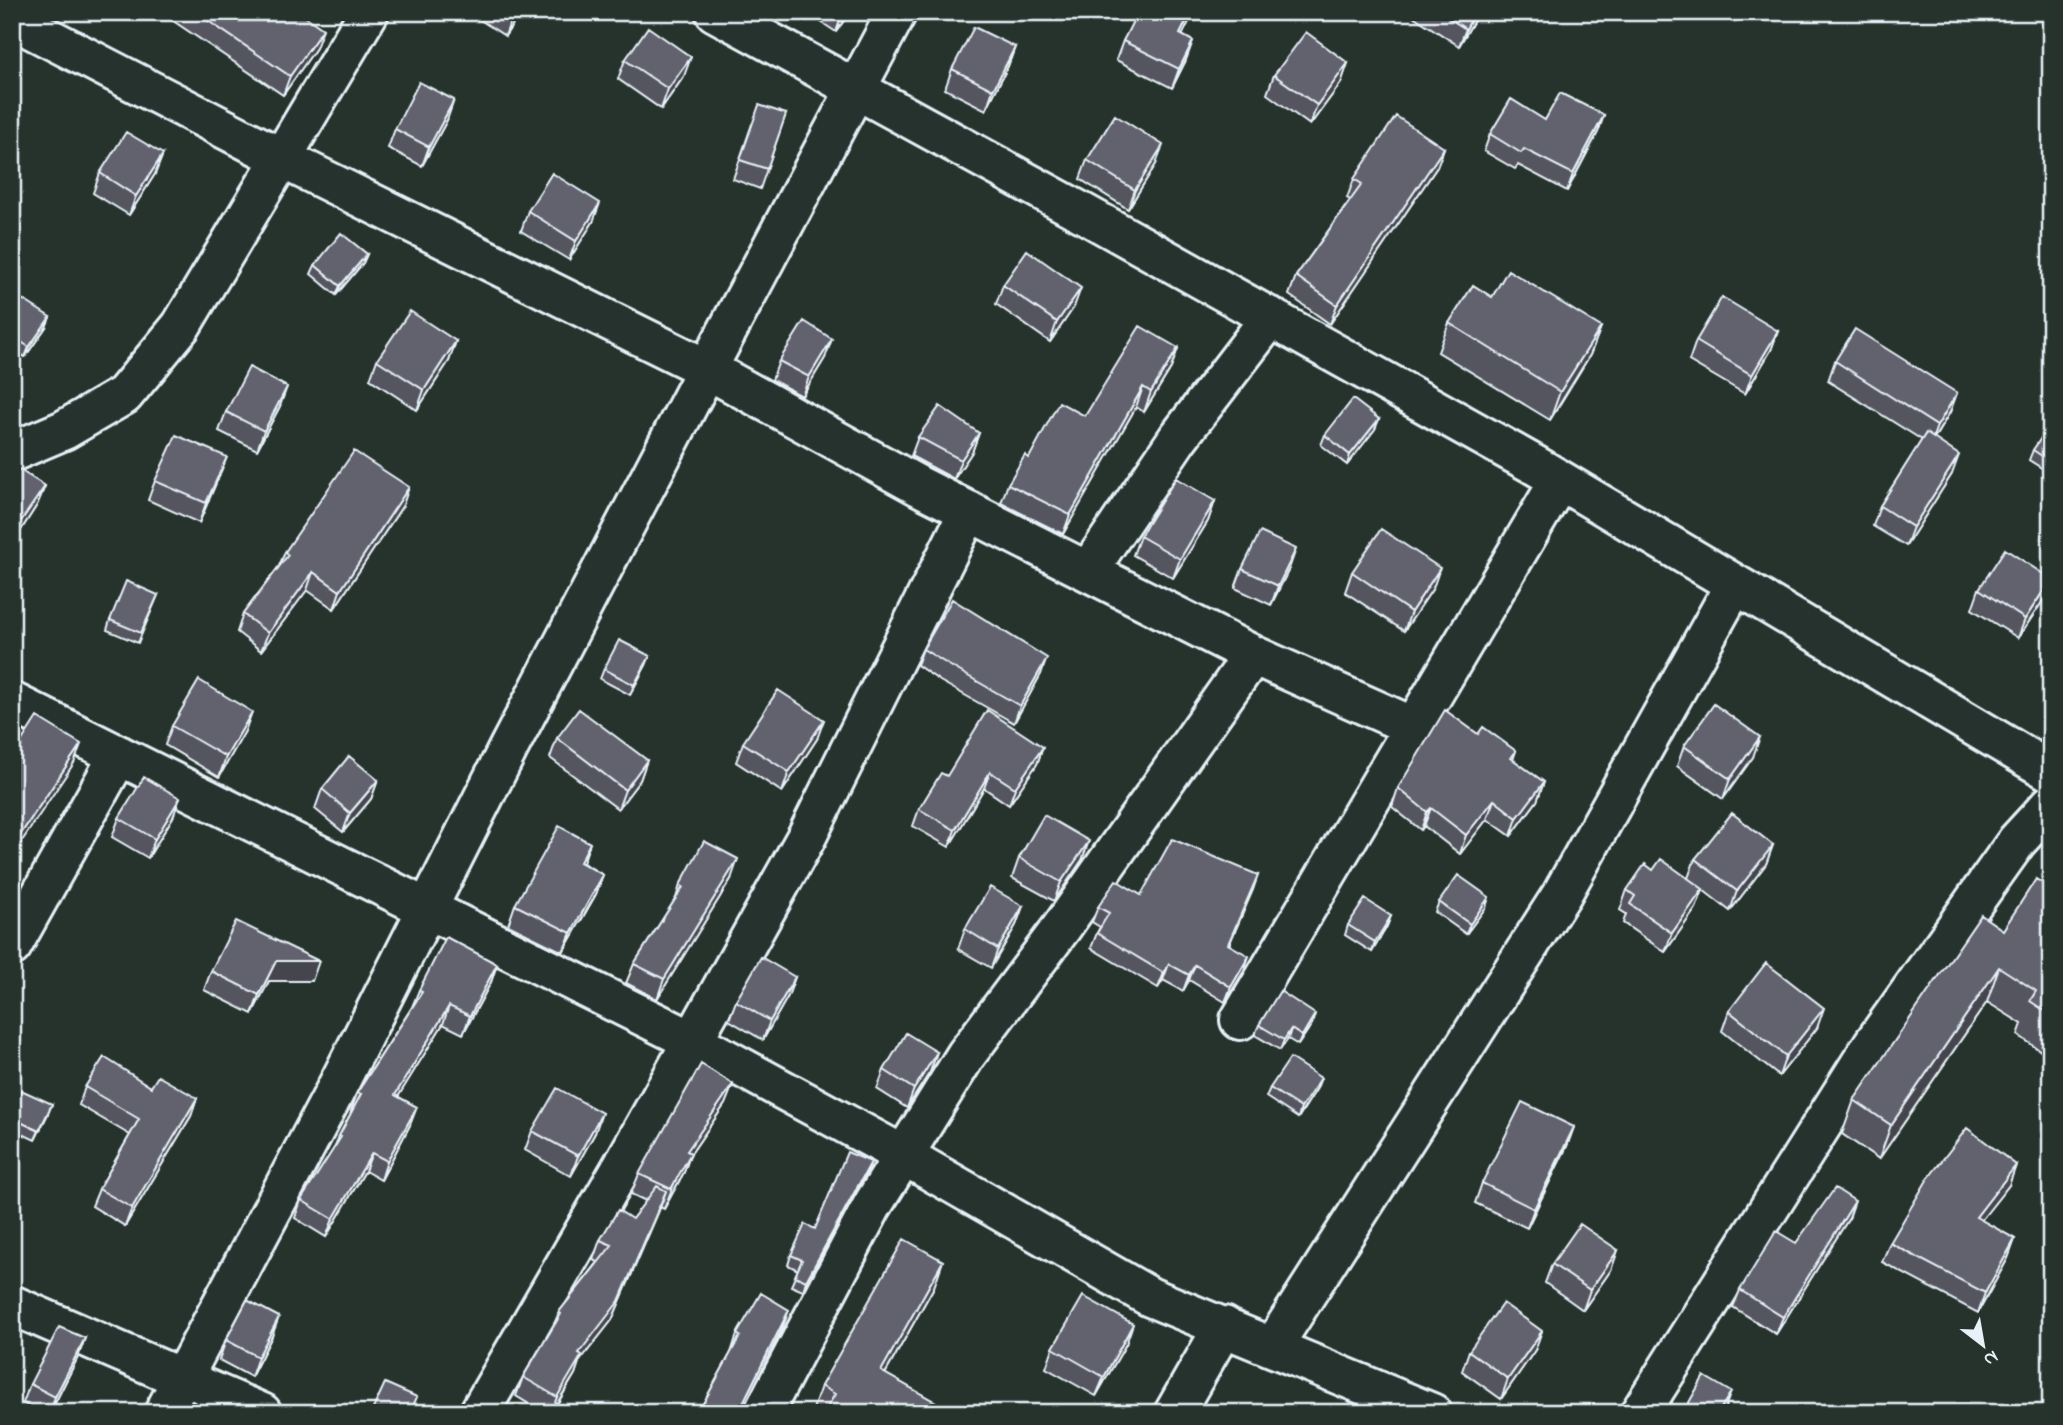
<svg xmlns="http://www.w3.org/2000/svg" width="2063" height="1425" font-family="'Indie Flower',sans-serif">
<rect width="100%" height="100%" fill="#26332d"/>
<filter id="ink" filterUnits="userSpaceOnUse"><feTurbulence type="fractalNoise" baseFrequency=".0143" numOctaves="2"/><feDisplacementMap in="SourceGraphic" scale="14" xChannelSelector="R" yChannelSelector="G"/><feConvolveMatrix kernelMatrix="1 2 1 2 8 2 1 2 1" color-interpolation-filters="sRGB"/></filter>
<g filter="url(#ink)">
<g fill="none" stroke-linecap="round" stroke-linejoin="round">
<defs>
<path id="minor" d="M715,12l368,201 450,251 518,308
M12,19l271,140 424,210 212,117 334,169 161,72
M12,452l52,-22 60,-35 57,-69 188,-314
M1088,571l90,-133 93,-121
M12,702l681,339 210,114 247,142 282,116
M12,946l107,-191
M1240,1020l320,-540
M12,1305l250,108
M1273,1346l289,-452 172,-308
M164,1413l168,-316 177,-350 198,-378 190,-357
M479,1413l148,-255 180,-322 162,-325
M763,1413l109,-207 94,-151 96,-128 191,-272
M1174,1413l50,-87
M1640,1413l233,-369 144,-203 34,-37"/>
</defs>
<use href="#minor" stroke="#e8f1f8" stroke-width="44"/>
<use href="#minor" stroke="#26332d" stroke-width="38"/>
</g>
<path fill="#54545f" stroke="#e8f1f8" stroke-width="2" d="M160,12h139l17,36 -33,47z
M468,12h53l-16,24z
M806,12h44l-14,20z
M1407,12h72l-20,34z
M1140,14l42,22 4,24 -14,28 -56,-28 7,-19z
M1015,47l-7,19 -22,44 -41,-21 7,-20z
M625,60l59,16 -23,33 -43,-30z
M1348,63l-7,20 -31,42 -43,-31 7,-19z
M786,114l-26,75 -27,-10 19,-55z
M1604,115l-6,17 -31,59 -49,-26 -3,4 -31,-18 6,-17 55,-14z
M447,120l-25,46 -34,-18 7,-19z
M1444,148l-7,19 -107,157 -41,-29 7,-19 54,-76 -3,-2 7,-19z
M163,154l-8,20 -26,41 -36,-22 7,-20z
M1087,160l69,4 -28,45 -48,-30z
M528,211l65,11 -24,38 -48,-29z
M367,254l-4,9 -27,32 -25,-21 4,-9z
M1003,285l71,22 -24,35 -54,-38z
M1492,297l109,30 -11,28 -40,65 -112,-68 11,-29z
M12,312l38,5 -4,10 -21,30 -13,-9z
M1778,331l-7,19 -26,44 -56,-33 7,-20z
M456,341l-7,20 -32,49 -47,-31 7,-19z
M1178,348l-7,20 -27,44 -8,-5 -73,127 -62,-31 7,-19 21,-26z
M825,358l-23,38 -30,-16 7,-19z
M1835,361l122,32 -7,19 -16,27 18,35 -46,72 -33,-20 7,-20 42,-66 -94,-59z
M280,406l-23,44 -38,-19 7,-19z
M1379,419l-4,10 -28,36 -26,-20 4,-10z
M2051,427v47l-22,-14 4,-10z
M979,433l-7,19 -18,27 -43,-23 7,-19z
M12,465l33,21 -8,19 -23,36 -2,-1z
M219,476l-20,47 -51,-23 7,-19z
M1215,501l-7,20 -35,57 -40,-23 7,-19z
M403,505l-69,104 -27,-19 -46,61 -24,-19 6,-18 36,-48 6,-14z
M1242,569h47l-18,36 -36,-17z
M1352,572l81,16 -29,43 -59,-39z
M1979,589l65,10 -26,39 -46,-29z
M2051,593v20l-6,-4z
M158,595l-20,48 -31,-13 3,-10z
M923,649l118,25 -27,49 -74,-42 -23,-16z
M646,665l-16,30 -30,-16 4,-10z
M172,726l73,5 -26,46 -54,-32z
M1478,734l38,17 -3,9 31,22 -7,19 -26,35 -24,-17 -27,35 -36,-28 -3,4 -29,-23 6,-19z
M557,738l90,22 -7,20 -22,29 -68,-51z
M817,739l-35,53 -46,-30 7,-19z
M1684,746l69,11 -30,42 -46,-33z
M1043,747l-6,17 -28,41 -25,-17 -35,59 -36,-21 6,-17 28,-33z
M378,780l-7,19 -28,33 -28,-23 7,-20z
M173,817l-25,41 -36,-21 7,-19z
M1773,845l-7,19 -36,47 -27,-21 -7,18 -31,44 -42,-29 3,-9 -6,-4 7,-20 26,-20 35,8 7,-19z
M1019,858l63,2 -28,41 -42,-23z
M583,863l20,12 -7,19 -33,58 -55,-27 7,-20z
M1258,875l-29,69 15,27 -19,31 -36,-22 -6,11 -20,-11 -5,8 -67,-40 6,-15 3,-6 -8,-5 6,-15 43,-12z
M731,879l-74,120 -31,-16 8,-19 42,-66 4,-13z
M2051,889v169l-33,-23 4,-11 -35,-22 -108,157 -37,-25 12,-34 149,-170z
M1439,902l47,5 -20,27 -31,-22z
M1023,906l-7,19 -25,43 -33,-19 7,-20z
M1391,916l-4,10 -15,26 -27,-17 3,-10z
M497,964l-6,18 -28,52 -20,-10 -45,72 12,29 -29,55 -16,-9 -39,66 -31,-19 6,-18 34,-53 4,-11 13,-25h-1l6,-18 55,-86 7,-17z
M211,971l101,10h-43l-17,33 -48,-24z
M795,977l-7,19 -25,44 -34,-20 7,-19z
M1729,1011l88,17 -38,48 -57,-45z
M1312,1024l-14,21 -10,-6 -8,11 -25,-15 4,-10z
M937,1052l-7,20 -23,36 -30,-19 7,-19z
M733,1084l-8,20 -35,51 -6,17 -20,37 -4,-2 -48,113 -33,42 -4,12 -23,39h-8l-28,-17 7,-19 30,-50 6,-15 39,-50 -5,-2 7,-20 32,-21 14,-18 -15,-7 8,-20z
M85,1087h66l46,11 -6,18 -66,110 -33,-20 7,-17 31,-54 -51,-30z
M1270,1088h47l-19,30 -32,-21z
M52,1104l-17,36 -23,-11v-21z
M1574,1127l-7,19 -40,82 -52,-25 7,-20z
M532,1131l63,2 -24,43 -46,-26z
M2016,1165l-7,20 -28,35 34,19 -7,19 -30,55 -96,-51 8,-19z
M868,1171l-65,120 -12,-5 7,-16 -10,-5 3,-10z
M1849,1218l-73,116 -43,-27 7,-17 56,-47z
M1618,1250l-7,20 -28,40 -38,-27 7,-19z
M934,1287l-49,87 70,39 -143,-1 9,-26z
M782,1329l-41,84h-43l33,-60 6,-19z
M272,1336l-21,41 -32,-17 7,-20z
M85,1338l-7,19 -28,56h-9l-18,-10 7,-19z
M1126,1344l-30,52 -50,-28 7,-20z
M1535,1350l-34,49 -39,-28 7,-20z"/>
<path fill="#45454d" stroke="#e8f1f8" stroke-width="2" d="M515,12h6l-16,24 7,-19z
M844,12h6l-14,20 6,-17z
M1191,12h3l-21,42 7,-20z
M1475,12h4l-20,34 7,-17z
M323,29l-7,19 -33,47 7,-19z
M1193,41l-7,19 -14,28 7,-19z
M1015,47l-7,19 -22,44 7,-20z
M691,57l-7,19 -23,33 7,-20z
M1348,63l-7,20 -31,42 7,-20z
M454,100l-7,20 -25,46 7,-19z
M1604,115l-6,17 -31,59 6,-17z
M1163,145l-7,19 -28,45 7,-19z
M1444,148l-7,19 -107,157 7,-19z
M163,154l-8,20 -26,41 7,-19z
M600,203l-7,19 -24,38 7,-19z
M367,254l-4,9 -27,32 4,-9z
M1081,288l-7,19 -24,35 7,-20z
M50,317l-4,10 -21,30 4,-10z
M1601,327l-11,28 -40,65 10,-28z
M1778,331l-7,19 -26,44 7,-19z
M832,339l-7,19 -23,38 7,-19z
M456,341l-7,20 -32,49 7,-20z
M1178,348l-7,20 -27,44 7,-20z
M287,387l-7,19 -23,44 7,-19z
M1143,387l-7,20 -73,127 7,-19z
M1957,393l-7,19 -20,33 7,-19z
M1379,419l-4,10 -28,36 3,-10z
M979,433l-7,19 -18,27 7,-19z
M1959,455l-7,19 -46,72 7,-19z
M227,457l-8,19 -20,47 7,-20z
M45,486l-8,19 -23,36 7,-20z
M409,487l-6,18 -69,104 6,-18z
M1215,501l-7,20 -35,57 7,-19z
M1296,549l-7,20 -18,36 7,-19z
M1440,568l-7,20 -29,43 7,-19z
M313,572l-6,18 -46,61 7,-18z
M2051,580l-7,19 -26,39 7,-19z
M650,656l-4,9 -16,30 4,-10z
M1047,658l-6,16 -27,49 6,-17z
M252,712l-7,19 -26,46 7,-20z
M824,720l-7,19 -35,53 7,-20z
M1760,737l-7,20 -30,42 7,-20z
M81,744l-7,19 -62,93v-9z
M1043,747l-6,17 -28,41 6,-17z
M647,760l-7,20 -22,29 7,-19z
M990,772l-6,16 -35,59 6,-17z
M378,780l-7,19 -28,33 7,-19z
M1544,782l-7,19 -26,35 6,-18z
M180,798l-7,19 -25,41 7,-19z
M1494,800l-7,19 -27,35 6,-19z
M1431,808l-7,18 -3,4 6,-18z
M1089,841l-7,19 -28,41 7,-19z
M590,843l-7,20 -10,18 7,-19z
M1773,845l-7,19 -36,47 7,-20z
M738,859l-7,20 -74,120 7,-20z
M603,875l-7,19 -33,58 8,-19z
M1258,875l-5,15 -30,69 5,-15z
M1703,889l-7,19 -31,44 7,-19z
M1489,897l-3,10 -20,27 4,-10z
M1023,906l-7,19 -25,43 7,-19z
M1391,916l-4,10 -15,26 3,-10z
M2051,948v15l-7,-5z
M1249,956l-5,15 -19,31 6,-15z
M276,961h43l-7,20h-43l-17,33 7,-19z
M497,964l-6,18 -28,52 7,-18z
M1169,964l-6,16 -5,8 6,-15z
M1195,965l-6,15 -6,11 6,-16z
M1999,967l-12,35 -108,157 12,-34z
M795,977l-7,19 -25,44 7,-19z
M449,1006l-6,18 -55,89 7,-18z
M1824,1008l-7,20 -38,48 7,-20z
M1315,1014l-3,10 -14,21 4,-9z
M1291,1029l-3,10 -8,11 4,-10z
M937,1052l-7,20 -23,36 7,-19z
M1321,1078l-4,10 -19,30 3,-10z
M733,1084l-8,20 -35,51 -6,17 -20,37 23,-58z
M197,1098l-6,18 -66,110 7,-18z
M52,1104l-4,10 -13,26 4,-9z
M417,1107l-7,18 -29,55 6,-19z
M602,1113l-7,20 -24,43 7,-20z
M1574,1127l-7,19 -40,82 7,-19z
M372,1153l-7,18 -39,66 7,-18z
M871,1162l-3,9 -65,120 3,-10z
M2016,1165l-7,20 -41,52 8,-20z
M666,1191l-7,20 -47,109 -33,42 -4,12 -24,39 6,-16 22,-44z
M1855,1201l-6,17 -73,116 7,-17z
M2015,1239l-7,19 -30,55 7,-20z
M1618,1250l-7,20 -28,40 7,-20z
M943,1261l-9,26 -62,110 9,-26z
M789,1310l-7,19 -41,84h-3z
M279,1317l-7,19 -21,41 7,-20z
M1133,1324l-7,20 -30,52 8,-19z
M1542,1331l-7,19 -34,49 7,-20z
M85,1338l-7,19 -28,56 5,-16z
M1731,1392l-8,21h-5z"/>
<path fill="#62626e" stroke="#e8f1f8" stroke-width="2" d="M195,12h104l24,17 -33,47z
M505,12h10l-3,5z
M1141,12h50l-11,22 13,7 -14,28 -56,-28 14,-28 3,1z
M1439,12h36l-9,17z
M648,27l43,30 -23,32 -43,-29z
M974,27l41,20 -22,43 -41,-21z
M1306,32l42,31 -31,42 -43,-30z
M419,82l35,18 -25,47 -34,-18z
M1560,93l44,22 -31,59 -49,-25 -3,4 -31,-19 21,-35 34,21z
M759,105l27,9 -19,55 -27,-9z
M1115,115l48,30 -28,45 -48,-30z
M1396,116l48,32 -107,157 -41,-29 66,-92 -8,-5z
M126,132l37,22 -27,42 -36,-23z
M552,173l48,30 -24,38 -48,-30z
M341,233l26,21 -27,32 -25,-21z
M1027,250l54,38 -24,34 -54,-37z
M1508,270l93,57 -41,65 -111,-69 24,-38 19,12z
M1722,297l56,34 -26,44 -56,-34z
M22,299l28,18 -21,30 -17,-11v-24z
M410,311l46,30 -32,49 -47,-30z
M804,321l28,18 -23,38 -30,-16z
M1140,326l38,22 -27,44 -8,-5 -73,128 -62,-31 17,-29 4,3 30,-56 26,14z
M1855,329l102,64 -20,33 -102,-65z
M249,367l38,20 -23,44 -38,-19z
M1353,399l26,20 -29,36 -25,-20z
M940,406l39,27 -18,27 -43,-23z
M2049,426l2,1v35l-18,-12z
M1926,433l33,22 -46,72 -33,-21z
M176,435l51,22 -21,46 -51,-22z
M354,451l55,36 -69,104 -27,-19 -45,61 -25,-19 45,-59 -3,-3z
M12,465l33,21 -24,35 -9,-5z
M1176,478l39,23 -35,58 -40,-23z
M1381,529l59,39 -29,44 -59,-40z
M1260,532l36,17 -18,37 -36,-17z
M2005,549l46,30 -26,40 -46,-30z
M126,581l32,14 -17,38 -31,-13z
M952,599l95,59 -27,48 -73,-42 -24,-15z
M619,640l31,16 -16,29 -30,-16z
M199,680l53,32 -26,45 -54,-31z
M778,690l46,30 -35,52 -46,-29z
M1714,704l46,33 -30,42 -46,-33z
M579,709l68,51 -22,30 -68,-52z
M987,710l56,37 -28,41 -25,-16 -35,58 -36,-21 22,-36 6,3z
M1445,710l33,24 5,-7 33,24 -5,7 33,24 -27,36 -23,-18 -28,35 -35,-27 -4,4 -29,-24z
M37,717l44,27 -69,103v-81l1,-1 -1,-1v-8z
M349,756l29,24 -28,33 -28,-24z
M144,777l36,21 -25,41 -36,-21z
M1732,813l41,32 -36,46 -42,-32z
M1044,815l45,26 -28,41 -42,-24z
M559,826l31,17 -10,19 23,13 -32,58 -56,-28z
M1172,839l86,36 -30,69 21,12 -18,31 -36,-22 -6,10 -20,-11 -5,9 -67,-40 12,-20 -11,-6 18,-27 25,15z
M704,841l34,18 -74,120 -30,-15 49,-77 -3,-2z
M1661,859l42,30 -31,44 -42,-29 5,-8 -8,-6 18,-26 8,6z
M1458,875l31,22 -19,27 -31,-22z
M2036,879l15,10v59l-7,10 7,5v52l-21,-14 6,-10 -37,-24 -108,158 -37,-25 127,-185 22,15z
M990,887l33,19 -25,43 -33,-20z
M1365,899l26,17 -16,26 -27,-17z
M236,921l83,40h-43l-17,34 -48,-24z
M446,937l51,27 -27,52 -21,-10 -54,89 22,12 -30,54 -15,-8 -39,66 -32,-19 40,-63 -2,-1 22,-42 -4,-1 65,-101 -3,-2z
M761,957l34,20 -25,44 -34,-20z
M1766,963l58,45 -38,48 -57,-45z
M1280,991l35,23 -13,22 -11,-7 -7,11 -25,-15z
M906,1033l31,19 -23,37 -30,-19z
M104,1057l47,30 7,-11 39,22 -65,110 -33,-19 40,-70 -54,-32z
M1290,1058l31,20 -20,30 -31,-20z
M701,1064l32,20 -46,67 4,2 -20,36 -32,-15z
M557,1088l45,25 -24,43 -46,-25z
M21,1090l31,14 -13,27 -27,-13v-10z
M1522,1102l52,25 -40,82 -52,-26z
M1967,1128l49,37 -40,52 39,22 -30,54 -95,-50 37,-63z
M847,1152l24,10 -65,119 -11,-5 7,-16 -11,-5 14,-31 10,5z
M657,1186l9,5 -47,110 -40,52 3,2 -25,42 -34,-20 38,-63 -2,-2 53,-67 -12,-5 18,-30 14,9z
M1835,1188l20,13 -72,116 -43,-27 36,-59 20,12z
M1580,1224l38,26 -28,40 -38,-26z
M904,1239l39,22 -62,110 74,42h-131l11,-19 -14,-8z
M761,1293l28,17 -51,103h-40l42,-77 -3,-2z
M1083,1296l50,28 -29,53 -51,-29z
M247,1300l32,17 -21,40 -32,-17z
M1503,1303l39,28 -34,48 -39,-28z
M59,1327l26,11 -30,59 -25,-13z
M1704,1376l27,16 -13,21h-35z
M385,1383l32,14 -7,16h-39z
M192,1401l25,12h-36z"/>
</g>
<rect width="2063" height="1425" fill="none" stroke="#26332d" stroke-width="42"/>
<rect x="21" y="21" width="2021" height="1383" fill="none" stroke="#e8f1f8" stroke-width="2.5" filter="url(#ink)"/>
<g transform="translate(1983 1345) rotate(149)" stroke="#26332d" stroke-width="5" paint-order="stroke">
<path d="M0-5L12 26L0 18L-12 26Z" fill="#e8f1f8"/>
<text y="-10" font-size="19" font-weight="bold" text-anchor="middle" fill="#e8f1f8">N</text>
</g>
</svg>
